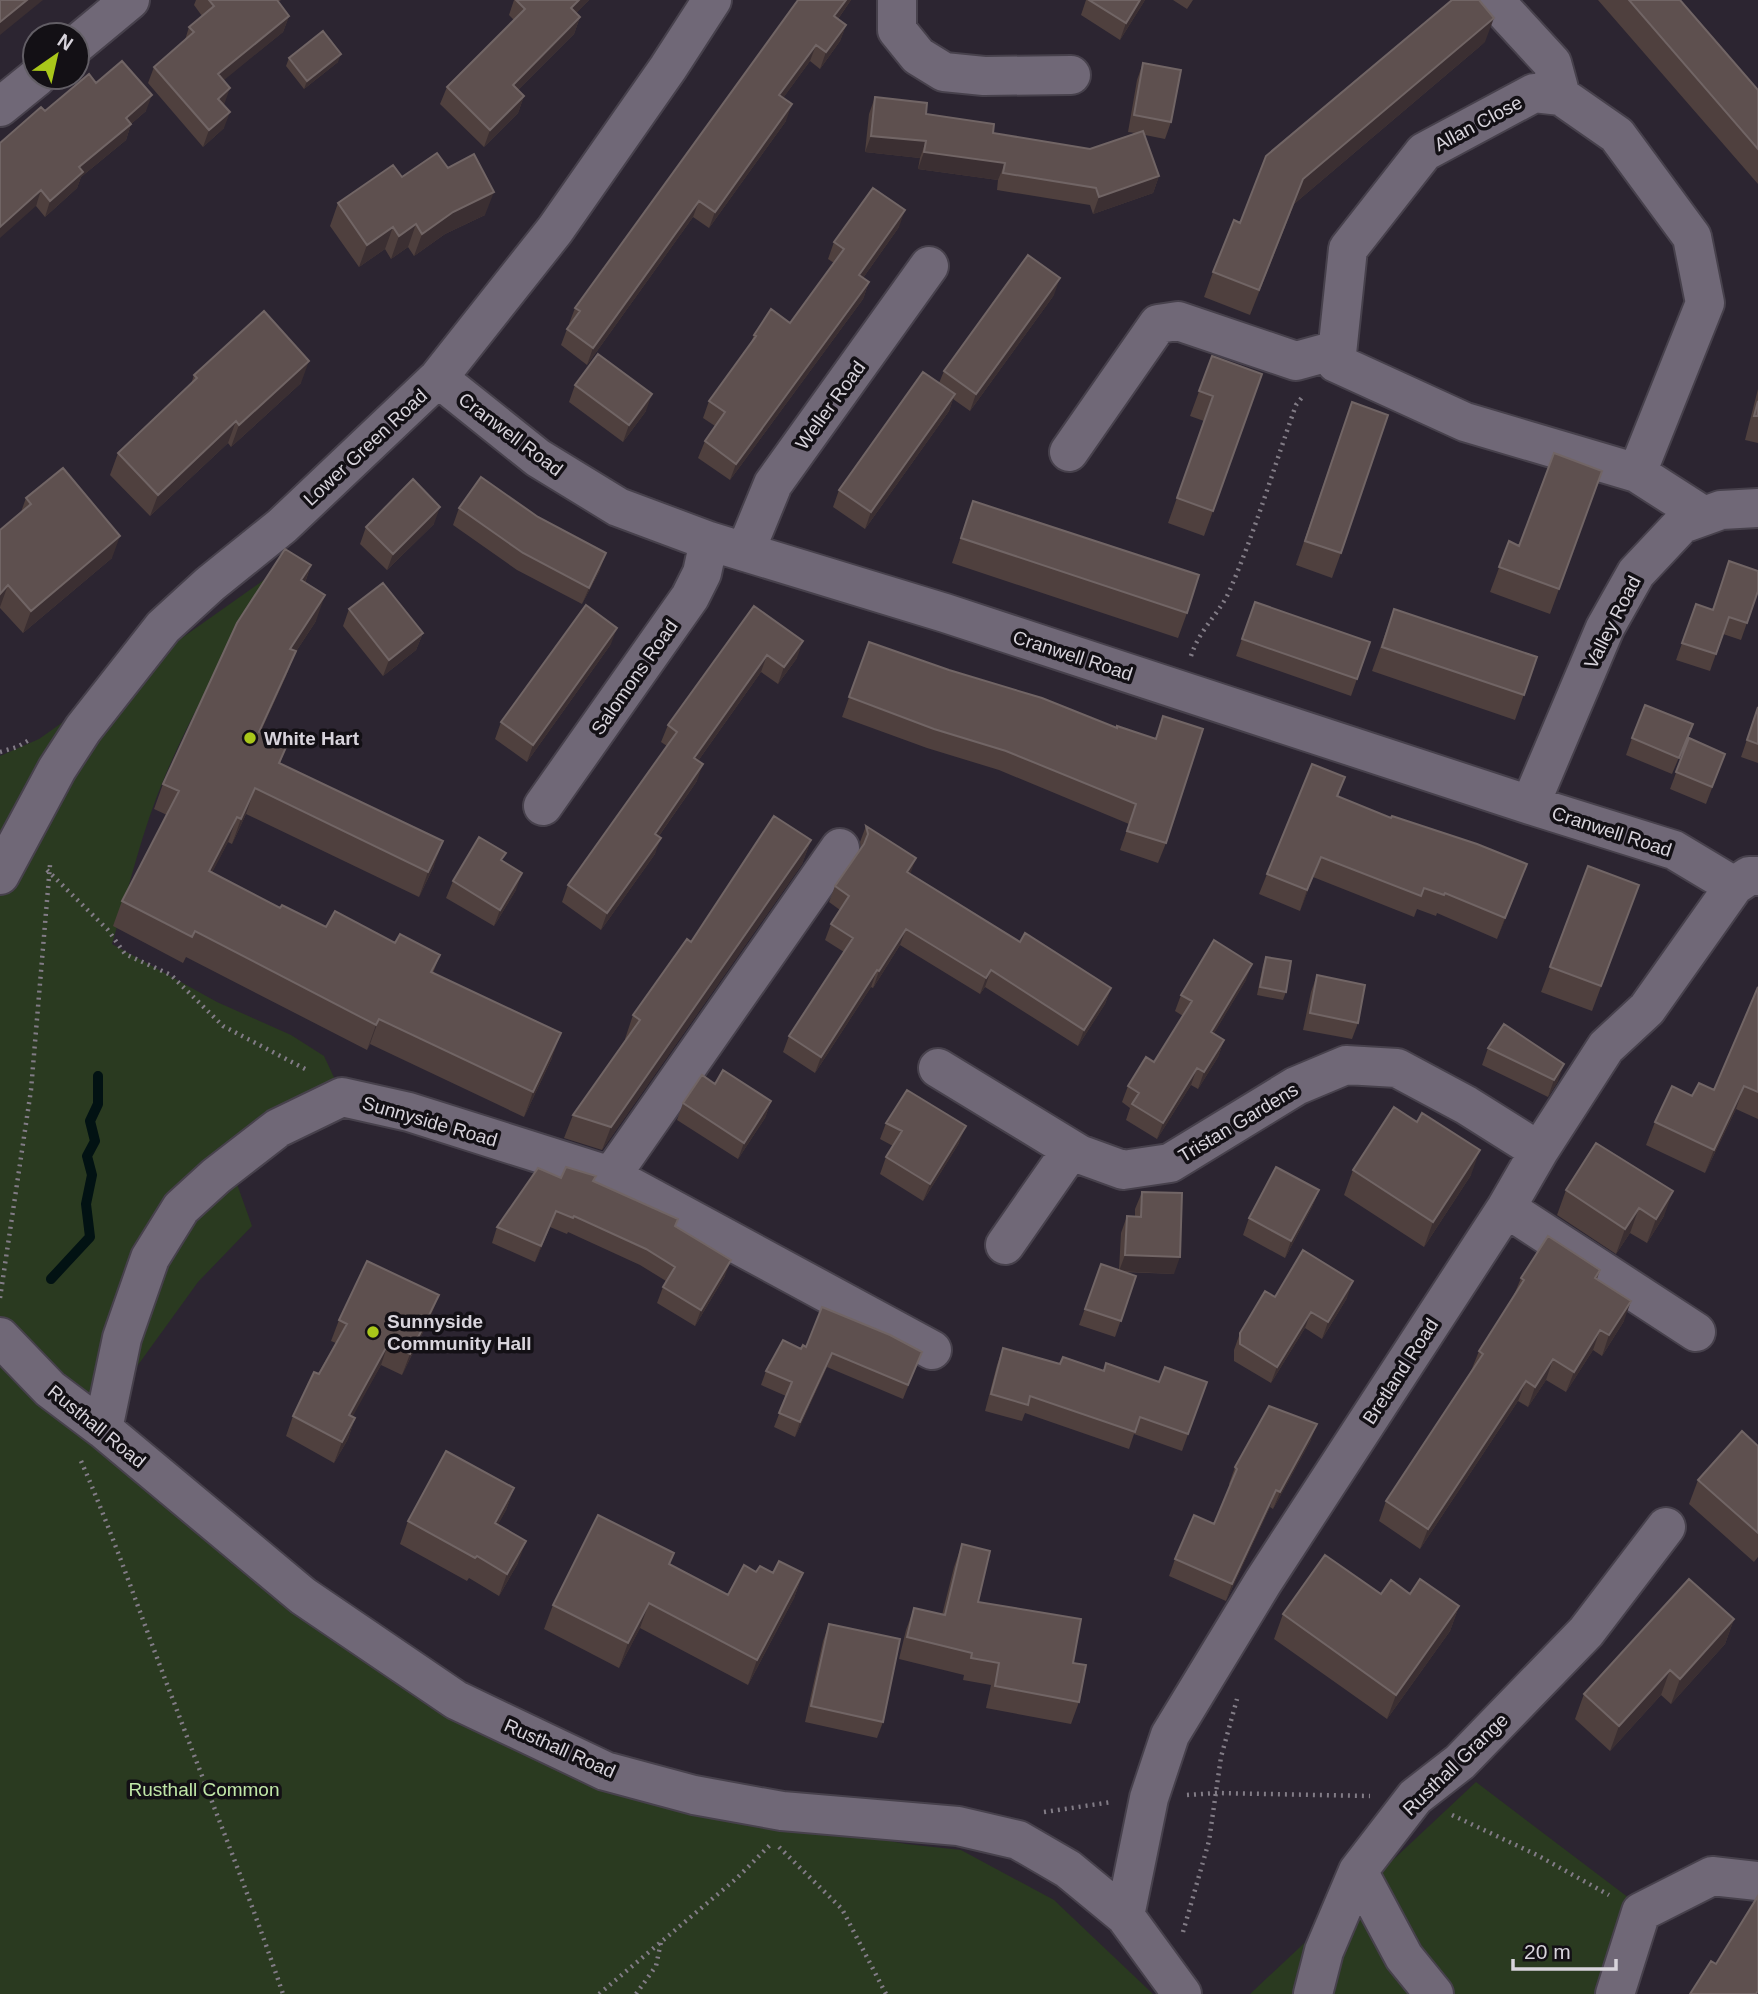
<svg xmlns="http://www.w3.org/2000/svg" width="1758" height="1994" font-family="Helvetica,sans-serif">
<rect width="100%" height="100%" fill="#2c2531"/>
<path fill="#2a3a20" d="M268,577c-35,64 -75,133 -103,199 -23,54 -36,112 -53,168l105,58 74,33 33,21 14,30 -106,84 20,56 -54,56 -81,112 -21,44 505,349 305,57 55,6 93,50 99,94h-1153v-1238l39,-17z
M1476,1782l153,116 -28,96h-351z"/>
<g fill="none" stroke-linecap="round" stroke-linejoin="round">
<path stroke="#021213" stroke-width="10" d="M51,1279l39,-42 -4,-33 6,-29 -5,-19 8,-15 -5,-20 8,-17v-28"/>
<defs>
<path id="minor" d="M897,0v30l21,26 26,16 40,4 87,-1
M1494,0l58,63 9,33
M77,44l53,-44
M0,107l37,-30
M438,378l100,80 80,49 91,34 236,72 585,192 144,45 60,36
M1069,452l89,-128 20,-3 118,40 40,-11
M1637,473l68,-170 -13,-66 -75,-102 -56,-39 -27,-3 -110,59 -76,97 -12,114 129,59 172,51 67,43
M745,552l28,-68 156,-218
M1530,805l75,-177 31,-55 46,-49 39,-14 37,-2
M543,806l147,-209 12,-24 7,-32
M0,875l57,-106 26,-40 80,-102 47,-43 72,-58 156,-148 117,-148 113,-162 44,-68
M938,1068l141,86 44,16 47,-7 126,-77 50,-21 51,3 69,37 73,46
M611,1176l229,-328
M1506,1208l190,124
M1005,1245l66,-95
M0,1337l50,52 53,40 200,167 153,104 149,71 89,24 88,16 176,15 60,14 50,29 57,47 57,78
M103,1429l19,-91 28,-80 31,-50 35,-32 62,-48 64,-31 67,15 202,64 321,174
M1358,1871l46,86 30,37
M1125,1916l24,-118 21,-63 93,-153 243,-374 33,-57 67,-104 41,-38 87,-123 15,-10h7
M1313,1994l11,-43 34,-80 57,-74 45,-35 126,-130 80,-105
M1615,1994l26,-82 71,-36 46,5"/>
</defs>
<use href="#minor" stroke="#47414c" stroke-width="42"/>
<path stroke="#827c86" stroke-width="4.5" stroke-dasharray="2 5" stroke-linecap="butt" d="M1191,656c8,-26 27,-41 38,-64 26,-60 45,-125 67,-187l7,-9
M0,752l17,-5 14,-8
M47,870l61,60 17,24 46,21 52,51 86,45
M0,1298l31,-208 19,-225
M81,1461c35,80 62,162 94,244 36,96 75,191 108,289
M1187,1795l29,-2 154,3
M1044,1812l68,-10
M1452,1815l85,40 72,40
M779,1847l63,62 44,85
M1183,1932l26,-91 12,-84 16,-58
M599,1994l138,-116 33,-33
M636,1994l20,-28 5,-24"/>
<use href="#minor" stroke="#706877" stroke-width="38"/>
</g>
<path fill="#4f403e" d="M196,0h85l-3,2 11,14 -6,16 -60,48 1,25v23l-21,19 -55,-64 6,-16 31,-27 4,-13 13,-11 -8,-11z
M514,0h75l-13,13 4,4 -6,17 -56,56 6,6 -6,17 -34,34 -44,-43 7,-17 67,-67 -5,-5z
M798,0h53l-13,19 8,6 -6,16 -20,28 -10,-8 -27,37 3,23 -77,107 -16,-11 -106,148 -26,-20 6,-16 3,-4 -1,-1 6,-16z
M1086,0h59l-25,40 -39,-25z
M1173,0h20l-6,9z
M1598,0h82l78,90v94z
M1485,42l-191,162 -44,111 -46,-18 9,-25 27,-49z
M289,58l49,4 -34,27 -18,-23z
M1143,63l28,59 -6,17 -20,-4 14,41 -6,17 -60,21 -3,-9 -93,-15 1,-10 -80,-11 2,-11 -55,-6 4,-38 6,-17 51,17 67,19 97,16 45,-16 -7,-1 9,-52z
M96,83l50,28 -15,13 -5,16 -45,37 -4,11 -32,29 -9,-11 9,-95z
M448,168l37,47 -40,19 -31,22 -6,-9 -17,12 -6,-10 -26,18 -29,-41 8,-23 64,-26z
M899,227l-36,51 6,4 -6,17 -133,181 -32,-22 7,-17 10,-15 -12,-8 6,-17 41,-56 4,-10 36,-12 44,-60 -6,-4 6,-17z
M1054,295l-84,116 -17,-12 -4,12 -84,118 -32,-22 6,-17 100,-107 5,-12z
M1212,356l50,18 -58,162 -36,-13 36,-102 -14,-5z
M194,375l107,8 -70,64 -3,-4 -78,73 -40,-41 8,-22 73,-69z
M575,385l71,26 -23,31 -54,-40z
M1758,389v54l-13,-3z
M1343,427l-2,126 -9,25 -36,-13z
M1602,471l-52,143 -60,-22 19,-51 10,5z
M26,498l86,60 -89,75 -23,-25v-78l21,-18z
M973,501l214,112 -9,25 -226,-75z
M459,508l141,62 -18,34 -65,-34 -64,-45z
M434,524l-47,46 -27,-26 6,-17z
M311,565l-6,18 11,38 -21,32 -9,23 -26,57 27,12 -7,18 154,103 -15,31 -173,-83 -14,30 -4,-2 -16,30 68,36 46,19 69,16 45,12 -7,18 119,85 -28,59 -154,-73 -3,6 -181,-93 -3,6 -70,-37 9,-25 45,-86 -13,-6 9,-25z
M1758,591l-17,49 -18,-6 -13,37 -34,-11 20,-56 17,6z
M1255,602l115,40 -19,54 -115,-40z
M754,606l43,52 -19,26 -17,-12 -63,89 -1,20 -38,55 -4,18 -54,76 -39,-28 6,-17 99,-139 -6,-4 7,-17z
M349,609l74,24 -7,17 -33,26 -40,-50z
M1394,609l143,48 -22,63 -143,-49z
M869,642l248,86 38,11 8,-23 3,127 -8,20 -38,-13 9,-26 -130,-54 -72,-22 -85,-31z
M611,644l-84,118 -32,-23 6,-17z
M1758,707v56l-17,-6z
M1693,724l-21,50 -46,-19 6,-17z
M1689,738l36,16 -19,50 -36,-15z
M1345,777l-7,20 53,21 136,46 -30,75 -60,-26 -1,3 -19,-7 -3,8 -101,-40 -13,34 -41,-17 8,-20z
M866,826l44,48 110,68 91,46 -6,16 -27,42 -93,-59 -5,7 -80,-49 -27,43 -2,-1 -56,86 -32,-21 6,-16 55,-84 -19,-12 6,-16 9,-14 -11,-8 6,-16 26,-38 -1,-6z
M811,840l-9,24 -200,286 -38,-12 9,-23 53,-75 -1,-1 8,-24 58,-73z
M503,861l13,29 -22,36 -48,-28 7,-17z
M1588,866l51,19 -47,126 -51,-19z
M1266,957l20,35 -3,8 -26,-5 6,-30z
M1317,975l41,48 -6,16 -49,-9 8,-38z
M1246,980l-32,53 10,7 -6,17 -20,32 -7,-4 -34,54 -31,-19 4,-12 -8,-6 6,-16 26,-24 29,-46 -8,-5 6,-16z
M1758,987v132l-22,-10 -31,64 -59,-28 9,-23 37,-26 22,-6z
M1488,1048l70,33 -10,16 -66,-32z
M715,1084l56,17 -6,17 -27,41 -61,-39 6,-17z
M1417,1122l54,53 -47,72 -80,-52 9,-25z
M886,1123l73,20 -36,58 -43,-27 6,-17 7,-11 -13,-7z
M1596,1143l68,73 -17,27 -17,-10 -14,21 -59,-39 9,-25z
M561,1178l33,4 81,44 50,50 -30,50 -38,-23 6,-16 3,-6 -26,-16 -72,-33 -1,2 -17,-7 -15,35 -43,-19 5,-16z
M1319,1190l-7,17 -27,51 -42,-23 6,-17z
M1142,1192l32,82 -50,-2 12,4 -21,61 -36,-12 22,-61 18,6 2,-37 6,-17 8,1v-8z
M1600,1270l-3,9 27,42 -22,35 -9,-6 -27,42 -20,-12 -18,27 -10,-6 -98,148 -41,-28 7,-20 85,-130 8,-20 35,-56 7,-17z
M1275,1297l72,1 -25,41 -17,-11 -34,55 -37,-22v-11l6,-17z
M431,1316l-29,59 -21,-10 -29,51 3,2 -7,21 -14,24 -48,-27 7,-20 43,-73 -5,-2 8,-21z
M806,1347l116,5 -19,47 -76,-32 -32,70 -21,-10 12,-31 -25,-11 5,-14z
M1003,1348l57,16 99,18h48l-25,69 -48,-17 -5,15 -104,-36 -3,8 -37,-10 12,-46z
M1311,1440l-38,69 -3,-2 -44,94 -57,-25 6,-17 39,-35 16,-39 -1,-1 6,-17z
M1758,1446v111l-4,5 -65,-58 9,-24z
M514,1488l-8,22 -8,14 20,39 -19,33 -30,-18 -2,3 -67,-37 8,-23z
M962,1544l16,58 95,61 6,39 -8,22 -85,-16 5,-23 -28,-5 1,-5 -65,-16 7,-29 8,-22 28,7 12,-48z
M756,1572l47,1 -9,25 -46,87 -108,-57 -21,40 -75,-39 9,-24 175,-10z
M1381,1594l78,12 -9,25 -63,88 -113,-80 9,-25z
M1734,1619l-9,25 -54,60 -10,-9 -51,56 -35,-32 9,-25z
M829,1624l54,98 -6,16 -72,-16 18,-81z"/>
<path fill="#3b2f32" d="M27,0h16l-43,35v-13z
M579,0h10l-24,25 6,-17z
M846,0h5l-23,33 6,-17z
M1140,0h5l-25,40 6,-17z
M289,16l-6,16 -71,58 6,-16z
M580,17l-6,17 -68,68 7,-17z
M1494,18l-9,24 -191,162 -44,111 53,-136z
M846,25l-6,16 -20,28 6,-17z
M816,45l-6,16 -37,51 6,-17z
M341,54l-3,8 -34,27 3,-8z
M230,88l-6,17 -12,10 6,-16z
M152,95l-6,16 -15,13 -5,16 -45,37 -4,11 -32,29 5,-16 29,-34 47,-49z
M524,96l-6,17 -34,34 6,-17z
M792,104l-6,17 -77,107 6,-16z
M230,112l-6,16 -21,19 6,-17z
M871,136l55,5 -6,17 -55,-6z
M924,152l81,11 -7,17 -80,-11z
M1159,176l-6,17 -60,21 6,-17z
M41,190l-5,16 -36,32v-11z
M494,192l-9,23 -40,19 -31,22 8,-22 31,-22z
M699,201l-6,16 -106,148 6,-17z
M905,210l-6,17 -46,65 6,-17z
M416,224l-8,23 -17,12 8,-23z
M393,227l-8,22 -26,18 8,-22z
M1060,278l-6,17 -84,116 6,-17z
M869,282l-6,17 -133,181 6,-16z
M309,361l-8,22 -70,64 8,-22z
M652,394l-6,17 -23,31 6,-17z
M955,394l-6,17 -84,118 6,-17z
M236,421l-8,22 -78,73 8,-21z
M440,507l-6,17 -47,46 6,-16z
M120,536l-8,22 -89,75 8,-22z
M606,553l-6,17 -18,34 7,-16z
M311,565l-9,26 -1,-11z
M8,585l-8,22v-13z
M325,595l-9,26 -21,32 -9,23 -37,81 41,-108z
M617,628l-6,16 -84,118 6,-17z
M423,633l-7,17 -33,26 6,-16z
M803,641l-6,17 -19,26 6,-17z
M767,655l-6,17 -73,103 6,-17z
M703,764l-6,17 -48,69 6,-16z
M255,788l-9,26 -14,30 9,-25z
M237,817l-9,25 -28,54 9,-25z
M661,838l-6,16 -54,76 6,-17z
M811,840l-9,24 -200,286 9,-23z
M443,841l-9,25 -15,31 9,-25z
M1321,857l-8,20 -13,34 7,-21z
M916,858l-6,17 -3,-3z
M1527,864l-8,21 -22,54 8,-21z
M522,873l-6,17 -22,36 6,-16z
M906,929l-6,16 -27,43 6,-17z
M1252,964l-6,16 -41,68 6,-16z
M877,970l-6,17 -56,86 6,-16z
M991,970l-6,17 -5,7 6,-16z
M1111,988l-6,16 -27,42 6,-16z
M379,1019l-9,25 -3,6 9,-25z
M561,1033l-9,25 -28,59 9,-25z
M1224,1040l-6,17 -20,32 6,-17z
M1564,1064l-6,17 -10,16 6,-17z
M1197,1068l-6,17 -34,54 6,-16z
M1744,1086l-8,23 -31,64 9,-23z
M771,1101l-6,17 -27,41 6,-16z
M966,1126l-7,17 -36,58 7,-17z
M1480,1150l-9,25 -47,72 9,-25z
M1319,1190l-7,17 -27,51 6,-17z
M1673,1191l-9,25 -17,27 9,-24z
M1639,1208l-9,25 -14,21 9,-25z
M556,1211l-6,16 -15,35 6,-16z
M1125,1255l55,2 -6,17 -55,-3z
M731,1260l-6,16 -30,50 6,-16z
M1353,1281l-6,17 -25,41 6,-17z
M439,1295l-8,21 -29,59 8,-21z
M1631,1301l-7,20 -22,35 7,-21z
M1311,1312l-6,16 -34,55 6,-16z
M1600,1330l-7,20 -27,42 8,-20z
M388,1344l-7,21 -39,71 7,-21z
M832,1353l-5,14 -32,70 5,-15z
M1553,1359l-7,21 -18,27 7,-20z
M1526,1381l-8,20 -98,148 8,-20z
M355,1418l-7,21 -14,24 8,-21z
M1317,1424l-6,16 -38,69 7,-17z
M514,1488l-8,22 -19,35 8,-22z
M1276,1490l-6,17 -44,94 6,-17z
M526,1541l-8,22 -19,33 8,-22z
M803,1573l-9,25 -46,87 9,-25z
M649,1603l-9,25 -21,40 9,-25z
M1459,1606l-9,25 -63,88 9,-24z
M1734,1619l-9,25 -54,60 9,-25z
M1670,1670l-9,25 -51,56 9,-25z"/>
<path fill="#5e504f" stroke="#716565" stroke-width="2" d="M0,0h27l-27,22z
M209,0h68l12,16 -71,58 12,14 -12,11 12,13 -21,18 -55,-63 40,-35 -5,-5 25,-21z
M516,0h63l-8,8 9,9 -67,68 11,11 -34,34 -43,-43 78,-78z
M798,0h48l-12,16 12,9 -20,27 -10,-7 -37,50 13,9 -77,108 -16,-11 -106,147 -26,-19 13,-18 -5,-3z
M1089,0h51l-14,23z
M1452,0h27l15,18 -191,161 -44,111 -46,-18 21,-52 6,3 26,-67z
M1629,0h51l78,90v59z
M323,31l18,23 -34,27 -18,-23z
M122,61l30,34 -26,23 5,6 -52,43 4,5 -33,29 -9,-11 -41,37v-84l41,-36 4,4 44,-37 7,9z
M1143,63l38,7 -10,52 -37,-7z
M875,97l52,6 -1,11 68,10 -1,9 97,16 53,-18 16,45 -60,21 -3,-9 -93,-15 2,-10 -81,-11 2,-11 -55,-5z
M437,153l11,15 26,-14 20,38 -41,20 -31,22 -6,-10 -17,12 -6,-9 -26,18 -29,-42 55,-38 9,12z
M873,188l32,22 -46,65 10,7 -133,182 -31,-23 20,-29 -16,-11 47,-65 -2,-1 17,-26 19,14 54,-74 -10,-7z
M1028,255l32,23 -84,116 -32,-23z
M264,311l45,50 -70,64 -3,-4 -78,74 -40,-42 79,-75 -3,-3z
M598,354l54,40 -23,31 -54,-40z
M1212,356l50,18 -49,137 -36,-13 36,-102 -14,-5z
M923,372l32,22 -84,118 -32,-22z
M1758,401v15h-4z
M1352,402l36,13 -47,138 -36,-12z
M1554,453l48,18 -43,118 -60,-22 10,-26 10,5z
M63,468l57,68 -89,75 -23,-26 -8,9v-64l31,-26 -5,-6z
M481,477l57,40 68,36 -17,35 -66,-35 -64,-45z
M413,479l27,28 -47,47 -27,-27z
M973,501l226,74 -12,38 -226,-75z
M285,549l26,16 -10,15 24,15 -35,54 6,2 -37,81 28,13 -8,18 164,78 -15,31 -173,-84 -14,31 -4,-2 -28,54 71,37 2,-3 44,22 9,-16 60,32 5,-9 40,21 -9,17 130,61 -28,59 -154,-73 -3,6 -181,-94 -3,6 -70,-36 57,-110 -16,-7 47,-102 27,-59z
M1729,561l29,10v20l-11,32 -18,-6 -13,37 -34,-11 14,-39 17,6z
M383,583l40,50 -34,27 -40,-51z
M1255,602l115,40 -13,37 -115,-40z
M586,605l31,23 -84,117 -32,-23z
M754,606l49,35 -19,26 -17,-12 -73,103 9,6 -48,70 6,4 -54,75 -39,-28 109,-153 -9,-7z
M1394,609l143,48 -13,38 -142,-48z
M869,642l80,28 93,28 75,30v-2l39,13 7,-23 40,13 -37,114 -39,-12 9,-27 -130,-53 -72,-22 -85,-32z
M1645,705l48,19 -14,34 -47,-20z
M1758,707v37l-11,-4z
M1689,738l36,16 -13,33 -36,-15z
M1312,764l33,13 -8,19 54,22 1,-2 85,28 50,20 -22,54 -60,-25 -1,2 -20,-7 -3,8 -100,-39 -14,33 -40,-16z
M774,816l37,24 -200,287 -38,-12 67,-95 -7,-5 54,-76 4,3z
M866,826l50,32 -9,14 113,70 5,-9 86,55 -27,42 -93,-60 -5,8 -80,-49 -27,42 -2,-1 -56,87 -32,-21 64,-98 -22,-14 18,-28 -14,-10 29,-42 4,-10z
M479,837l27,16 -5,7 21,13 -22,37 -47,-29z
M1588,866l51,19 -38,101 -51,-19z
M1214,940l38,24 -41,68 13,8 -20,32 -7,-4 -34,55 -31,-19 7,-11 -11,-7 18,-29 8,5 38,-61 -11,-6z
M1266,957l25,4 -5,31 -26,-5z
M1317,975l48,10 -7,38 -48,-10z
M1758,987v105l-14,-6 -30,64 -59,-28 17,-36 20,10 7,-13 15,7z
M1504,1024l60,40 -10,16 -66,-32z
M723,1070l48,31 -27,42 -61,-40 19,-28 13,9z
M907,1090l59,36 -36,58 -44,-27 16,-26 -16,-8z
M1394,1107l23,15 5,-9 58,37 -47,72 -80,-52z
M1596,1143l77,48 -17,28 -17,-11 -14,21 -59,-39z
M566,1167l30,9 -3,5 85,38 -3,7 56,34 -30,50 -38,-23 12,-20 -29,-18 -72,-33 -1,2 -17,-7 -15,35 -44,-19 41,-59 23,10z
M1276,1167l43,23 -28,51 -42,-23z
M1142,1192l40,1 -2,64 -55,-2 2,-39 14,1z
M1548,1236l52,34 -5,8 36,23 -22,34 -9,-5 -26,42 -21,-13 -18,28 -9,-6 -98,148 -42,-28 97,-147 -4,-3 45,-71 -3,-2z
M1303,1250l50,31 -25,41 -17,-10 -34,55 -37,-23v-11l25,-42 10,6z
M367,1261l72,34 -29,59 -22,-10 -39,71 6,3 -13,24 -49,-26 21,-44 5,2 28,-50 -8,-4z
M1101,1264l35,12 -15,45 -36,-12z
M822,1307l68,28 32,17 -14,33 -76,-32 -32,69 -21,-9 13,-31 -26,-11 17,-31 18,9 2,-4 3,2z
M1003,1348l57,16 3,-7 41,14 2,-8 53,19 6,-15 42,15 -19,52 -48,-17 -5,15 -105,-36 -2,9 -37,-11z
M1269,1406l48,18 -37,68 -4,-2 -44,94 -57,-25 19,-44 20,9 23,-55 -2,-2z
M1742,1431l16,15v87l-60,-53z
M446,1451l68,37 -19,35 31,18 -19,33 -30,-18 -2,2 -67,-37z
M598,1515l76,38 -5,11 59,31 16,-30 12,7 4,-6 13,7 6,-12 24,12 -46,87 -108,-57 -21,40 -75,-38z
M962,1544l28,7 -12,51 103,17 -8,44 13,2 -7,37 -84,-16 4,-23 -28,-5 1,-5 -65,-16 7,-29 31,7z
M1325,1555l56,39 10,-14 19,14 10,-15 39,27 -63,89 -113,-81z
M1689,1579l45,40 -54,60 -10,-9 -51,56 -35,-32z
M829,1624l71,15 -17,83 -72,-16z
M1758,1896v95l-2,3h-66l21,-33 5,3z"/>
<g fill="#a9c71a" stroke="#131015" stroke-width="2.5">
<circle cx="250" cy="738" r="7"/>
<circle cx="373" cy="1332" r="7"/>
</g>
<g text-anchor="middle" stroke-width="7" stroke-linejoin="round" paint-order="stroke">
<g font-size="19" fill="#d8d4dc" stroke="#131015">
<text transform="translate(1478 123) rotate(-28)" y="7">Allan Close</text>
<text transform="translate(830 405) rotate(-54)" y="7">Weller Road</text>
<text transform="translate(511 434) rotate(37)" y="7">Cranwell Road</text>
<text transform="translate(365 447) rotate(-43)" y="7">Lower Green Road</text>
<text transform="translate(1612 622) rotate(-63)" y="7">Valley Road</text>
<text transform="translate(1073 655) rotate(18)" y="7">Cranwell Road</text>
<text transform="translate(634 677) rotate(-55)" y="7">Salomons Road</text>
<text transform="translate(1612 831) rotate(18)" y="7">Cranwell Road</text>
<text transform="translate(430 1121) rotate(16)" y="7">Sunnyside Road</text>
<text transform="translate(1238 1122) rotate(-31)" y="7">Tristan Gardens</text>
<text transform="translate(1400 1371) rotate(-57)" y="7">Bretland Road</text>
<text transform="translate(97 1426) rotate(39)" y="7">Rusthall Road</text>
<text transform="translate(560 1748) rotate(24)" y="7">Rusthall Road</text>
<text transform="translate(1455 1764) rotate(-44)" y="7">Rusthall Grange</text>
</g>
<g font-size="19" font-weight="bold" fill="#d8d4dc" stroke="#131015" text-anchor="start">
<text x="264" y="745">White Hart</text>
<text x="387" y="1328">Sunnyside<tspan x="387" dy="22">Community Hall</tspan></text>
</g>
<g font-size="19" fill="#c0e7a8" stroke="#131015">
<text x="204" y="1796">Rusthall Common</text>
</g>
</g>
<g transform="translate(56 56) rotate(34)"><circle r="33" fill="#131015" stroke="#625e65" stroke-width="2"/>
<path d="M0-5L12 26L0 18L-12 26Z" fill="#a9c71a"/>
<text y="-10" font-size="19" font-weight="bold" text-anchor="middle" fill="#d8d4dc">N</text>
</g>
<path d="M1513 1959v10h103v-10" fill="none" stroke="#d8d4dc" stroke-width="3.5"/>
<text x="1524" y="1959" font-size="21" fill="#d8d4dc" stroke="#131015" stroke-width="5" paint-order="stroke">20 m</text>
</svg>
